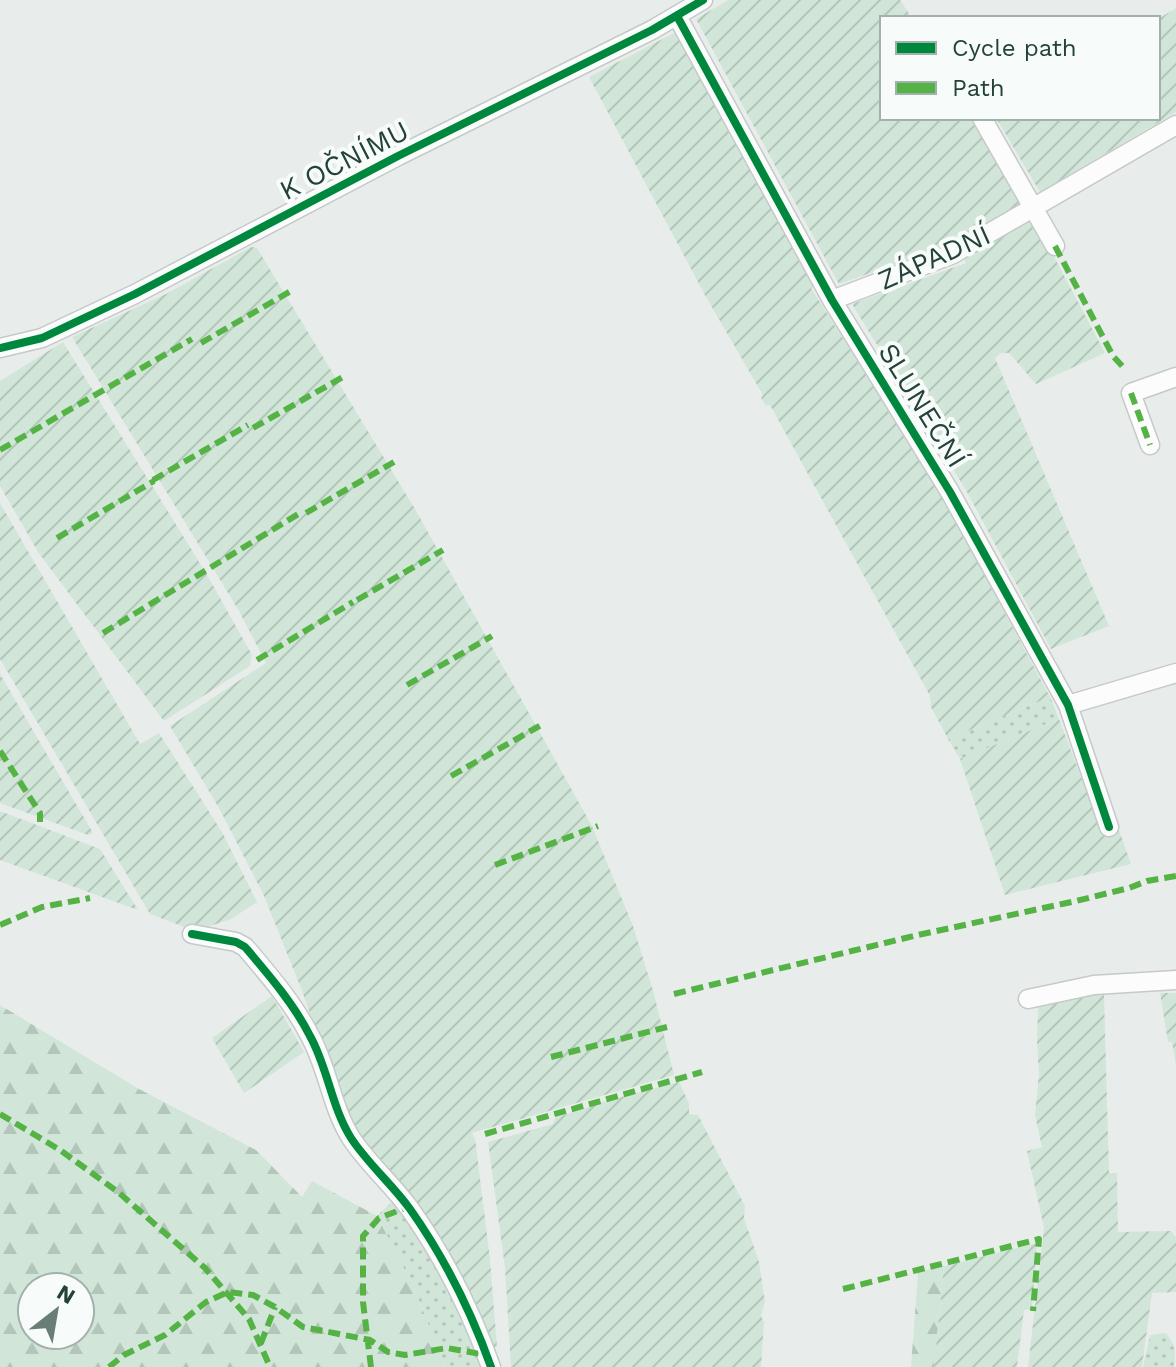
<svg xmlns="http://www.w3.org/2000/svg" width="1176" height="1367" font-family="'Work Sans',sans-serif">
<defs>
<pattern id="grass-dots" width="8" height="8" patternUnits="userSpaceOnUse" patternTransform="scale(2)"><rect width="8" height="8" fill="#d1e6d8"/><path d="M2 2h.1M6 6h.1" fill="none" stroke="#b3c6ba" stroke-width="1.8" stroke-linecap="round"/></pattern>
<pattern id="forest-firs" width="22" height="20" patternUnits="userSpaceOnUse" patternTransform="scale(2)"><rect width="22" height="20" fill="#d1e6d8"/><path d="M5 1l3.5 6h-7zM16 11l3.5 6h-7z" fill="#b3c6ba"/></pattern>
<pattern id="garden-furrows" width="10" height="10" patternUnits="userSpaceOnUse" patternTransform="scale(2)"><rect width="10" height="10" fill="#d1e6d8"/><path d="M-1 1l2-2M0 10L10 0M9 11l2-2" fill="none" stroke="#b3c6ba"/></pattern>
</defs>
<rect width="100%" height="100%" fill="#e8edeb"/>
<path fill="url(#grass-dots)" d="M1050,697l9,22 -99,40 -12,-20z
M394,1200c36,52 71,106 87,167h-36l-30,-77 -38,-74z
M1165,1333c11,11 11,17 9,34h-31l7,-32z"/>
<path fill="url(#forest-firs)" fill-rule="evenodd" d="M0,1005l139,84 117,61 46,47 10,-16 65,35 38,74 30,77h-445zM80,1287v48h-48v-48z
M944,1266l-10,101h-23l7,-95z"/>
<path fill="url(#garden-furrows)" d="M728,0h172l12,18h-30v100h86l8,3 47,81 -68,41 -116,41 -143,-265z
M1176,8v104l-136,80 -44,-74h162v-99z
M676,32l137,254 -2,2 125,197 114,212 -102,42 -17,-32 -1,-11 -160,-291 -4,1 -5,-8 2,-3 -57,-98 -117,-220z
M1034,219l71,134 -69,31 -27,-31h-8l-6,5 114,268 -58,23 -84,-157 -115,-188 114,-41 -2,-4z
M251,247l6,1 158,261 177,317 41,100 21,68 20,81 -202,58 3,5 15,121 7,88 -7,1 -139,-219 -50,-141 -37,-92 -45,-88 -49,-82 96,-63 -27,-52 -167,-274 94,-43z
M63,342l143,231 46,82 -2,11 -86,55 -126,-169 -38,-66v-105z
M0,503l140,241 19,-11 63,99 35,70 -26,17 -36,12 -45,-17 -150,-255z
M0,674l93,159 -5,2 -88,-32z
M1059,719l43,113 16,-5 13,37 -126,31 -45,-136z
M0,811l100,38 38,61 -138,-50z
M1176,993v72l-4,-23h-4l-8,-49z
M1087,995h17l5,178h8l1,59 53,-1 5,6v55l-24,1 -10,74h-114l16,-139 -17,-77 15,-4 -7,-32 4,-41 -2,-31 1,-37z
M272,996l32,56 -60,41 -32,-55z
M679,1082l10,21v11l9,1 47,91 -1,12 15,44 6,40 -4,14 3,6 -3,45h-250l-6,-99 -17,-126 65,-18 2,-6 51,-17z
M1037,1243l-5,66 -8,1 -7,57h-83l10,-101z"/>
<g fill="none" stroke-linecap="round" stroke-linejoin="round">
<defs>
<path id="minor" d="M677,16l155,284 118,192 118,213 41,122
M982,118l73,128
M832,300l121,-46 223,-129
M0,348l42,-10 93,-44 263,-138 254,-126 51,-30
M1150,445l-19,-52 45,-16
M1068,705l108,-32
M192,934l44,8 9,5c23,27 49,57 65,89 18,32 21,70 41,102 17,26 41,46 59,71 34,48 61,102 81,158
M1028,999l66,-14 82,-5"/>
</defs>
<use href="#minor" stroke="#c5cac8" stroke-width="21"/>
<use href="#minor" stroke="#fcfcfc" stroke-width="18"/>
<path stroke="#55b346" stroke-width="6" stroke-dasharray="12 6" stroke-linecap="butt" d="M1055,246l58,110 10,11
M201,343l90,-52
M1131,393l19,52
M253,428l90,-51
M0,450l192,-111
M153,480l95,-55
M306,513l88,-51
M57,538l97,-57
M357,600l86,-50
M103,633l197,-120
M257,660l96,-58
M407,685l85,-49
M0,751l40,62v9
M451,776l92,-52
M495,865l103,-39
M0,925l42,-18 48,-9
M674,994l244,-59 158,-34 53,-13 18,-7 29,-5
M551,1057l116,-30
M0,1114l60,36 58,42 87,76 44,51 21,48
M485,1134l217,-62
M843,1289l196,-50 -6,72
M261,1343l14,-36
M109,1367l15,-12 41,-20 41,-33 22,-10 25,3 22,12 28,20 67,13 18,12 17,3 42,-7 39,7
M371,1367l-8,-65v-66l16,-18 29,-11"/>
<defs>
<path id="cycleway" d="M677,16l155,284 118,192 118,213 41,122
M0,348l42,-10 93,-44 263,-138 254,-126 51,-30
M192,934l44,8 9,5c23,27 49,57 65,89 18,32 21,70 41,102 17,26 41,46 59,71 34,48 61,102 81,158"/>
</defs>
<use href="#cycleway" stroke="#f7fbf9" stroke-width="13"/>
<use href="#cycleway" stroke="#00873e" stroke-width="8"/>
</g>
<g text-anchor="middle" stroke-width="8" stroke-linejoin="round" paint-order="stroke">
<g font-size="28" fill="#24423a" stroke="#f7fbf9">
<text transform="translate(344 160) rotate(-27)" y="10">K OČNÍMU</text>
<text transform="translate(934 257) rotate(-24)" y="10">ZÁPADNÍ</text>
<text transform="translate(923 405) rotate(58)" y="10">SLUNEČNÍ</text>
</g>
</g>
<rect x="880" y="16" width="280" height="104" fill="#f7fbf9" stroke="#a3b1ad" stroke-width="2"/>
<rect x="896" y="42" width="40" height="12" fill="#00873e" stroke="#a3b1ad" stroke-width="2"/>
<text x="952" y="56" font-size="24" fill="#24423a">Cycle path</text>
<rect x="896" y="82" width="40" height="12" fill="#55b346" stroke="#a3b1ad" stroke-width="2"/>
<text x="952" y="96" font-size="24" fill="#24423a">Path</text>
<g transform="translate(56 1311) rotate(31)"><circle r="38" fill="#f7fbf9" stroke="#a3b1ad" stroke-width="2"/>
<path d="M0-6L14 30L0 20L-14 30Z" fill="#697e78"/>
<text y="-12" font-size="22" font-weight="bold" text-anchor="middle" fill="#24423a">N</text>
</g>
</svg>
